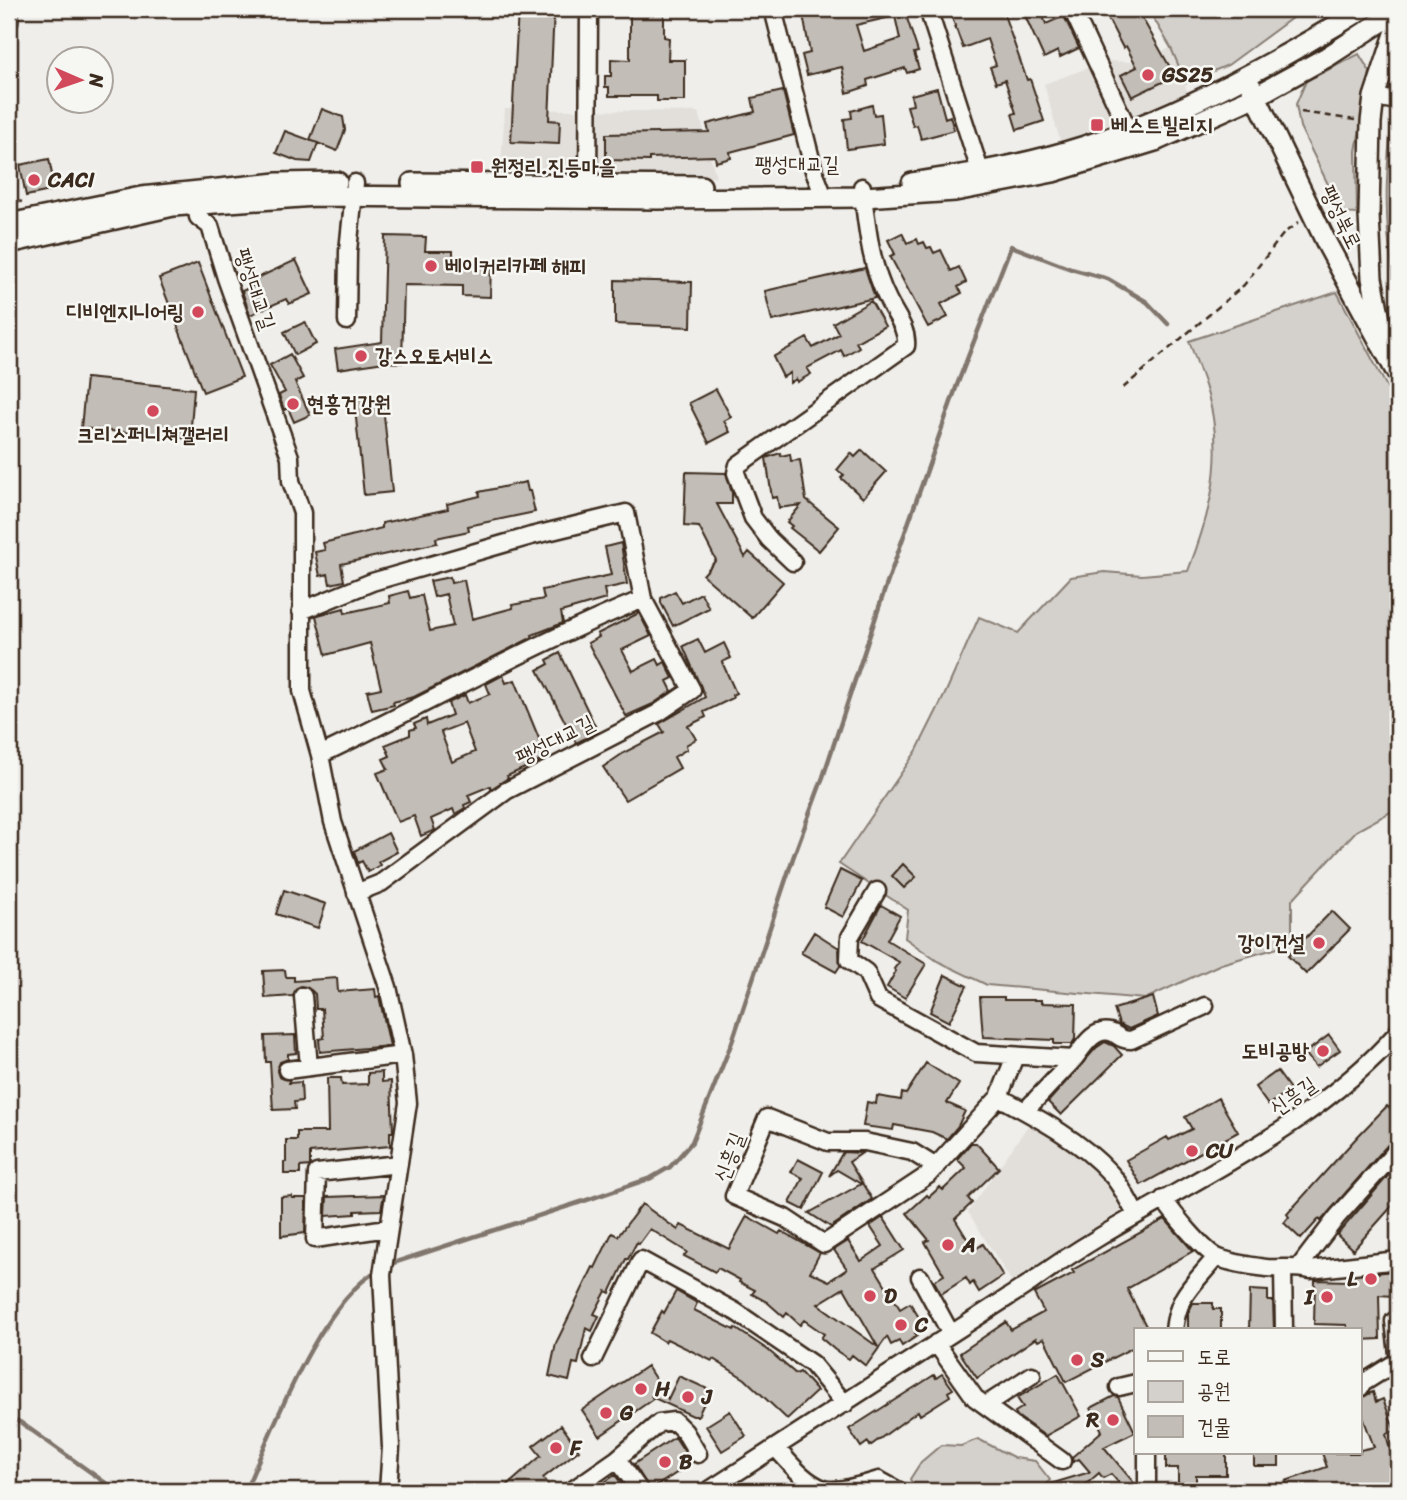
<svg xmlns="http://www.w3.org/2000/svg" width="1407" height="1500" font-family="Sriracha,'Poor Story',sans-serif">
<rect width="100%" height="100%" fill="#efeeea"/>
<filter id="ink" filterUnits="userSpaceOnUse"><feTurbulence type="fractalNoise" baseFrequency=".0143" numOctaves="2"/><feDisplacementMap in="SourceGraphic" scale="14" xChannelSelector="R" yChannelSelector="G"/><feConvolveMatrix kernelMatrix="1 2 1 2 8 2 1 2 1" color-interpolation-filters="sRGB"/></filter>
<g filter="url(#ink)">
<path fill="#e2dfdb" d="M1171,48l17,45 -81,35 -47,13 -16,-57 63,-23 25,1z
M505,109l194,3 17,65 -216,-1z
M1040,1108l52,36 11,11 31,47 -122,80 -44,-70z"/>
<path fill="#d4d1cc" stroke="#887e75" stroke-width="2" d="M1157,9h147l-76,56 -42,18 -15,-35 -21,-36z
M1359,54l11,18 -14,79 1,63 -15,-1 -42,-86 -4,-23 10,-23z
M1398,78v219c-18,-77 -12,-142 0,-219z
M1337,292l61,116v400l-42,23 -64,69v44l-71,20 -76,35 -158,-14 -50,-24 -32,-23 3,-28 -69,-46 78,-114 28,-56 34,-77 39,16 53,-56 33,-5 38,3 46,-4c19,-49 34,-100 25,-153 -4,-26 -15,-52 -24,-77z
M978,1439l37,19 20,3 15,19 -9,11h-125l-6,-12 11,-17 20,-17 20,1z"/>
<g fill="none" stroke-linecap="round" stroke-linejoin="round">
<path stroke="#81766d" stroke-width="4.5" d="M387,1265l197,-64 67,-23 19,-11 22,-25 40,-100 61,-184 30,-81 61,-185 73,-207 54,-139 60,23 37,10 39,23 21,22
M9,1418l11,4 97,69
M245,1491c28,-62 75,-190 135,-222"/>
</g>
<path fill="#c2bdb7" stroke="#3b2a1e" stroke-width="2" fill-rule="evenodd" d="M518,9h36l-5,111 11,1 -1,23 -48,-2z
M630,9h34v28l5,1 -1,22h17v41h-28v-5h-48v-9h-4v-11h6v-17l19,1z
M802,9h16v3l14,-3h72l14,43 -4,1 5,16 -12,4 -2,-5 -38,12 1,6 -21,7 -5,-26 -35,8 -5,-20 8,-2zM895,16l5,23 -36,12 -8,-26z
M949,9h53l25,71 3,-1 14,42 -27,9 -5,-16 4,-1 -11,-33 -9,3 -6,-16 6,-2 -9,-26 -24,9z
M1022,9h18l6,15 18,-8 15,32 -19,9 -2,-6 -14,7z
M1103,9h34l38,67 -43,21 -11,-22 16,-8 -11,-21 -3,2z
M937,88l8,30 5,-2 4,14 -33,9 -4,-14 -4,1 -6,-20 6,-1 -2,-10z
M783,91l11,44 -64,17 1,6 -15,4 -1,-6 -66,2v3l-43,-1v-26l103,-2 -2,-8 48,-12 -3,-14z
M872,105l2,10 7,-1 3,30 -37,5 -3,-30 8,-1 -1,-7z
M322,109l21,8 2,13 -8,21 -27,-11z
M285,131l33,12 -7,19 -14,-1 -21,-8z
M49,159l6,31 -29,6 -6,-31z
M902,233l5,10 10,-4 2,5 5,-2 3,6 4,-1 3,6 7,-3 10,21 8,-4 7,15 -8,5 4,6 -21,11 7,13 -20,10 -38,-71 5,-2 -7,-14z
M385,236l41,1 -1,14h28v15l38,1 -1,30 -28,-1v-10l-58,-1 -2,78 -18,-1 -46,7 -3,-20 47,-7z
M296,260l16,34 -23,10 -3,-5 -36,16 -8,-24 15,-7 -2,-5z
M198,263l44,114 -39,15 -44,-114z
M865,268l10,30 -103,23 -7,-30z
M615,280l77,2 -1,45 -76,-3z
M871,301l14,25 -29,16 3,5 -15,9 -3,-6 -34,18 4,6 -14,8 -1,-3 -6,4v-10l-7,4 -10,-20 34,-19 6,10 26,-14 -6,-11z
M305,322l11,22 -21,11 -11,-23z
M290,354l13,24 -8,4 15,33 -16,7 -6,-14 -4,2 -5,-15 6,-3 -15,-27z
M86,378l108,11 -4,50 -109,-11z
M716,389l15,28 -7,4 6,11 -21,11 -20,-40z
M382,396l10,96 -28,3 -10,-96z
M862,450l24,22 -23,26 -22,-20 3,-3 -7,-5 14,-17 4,4z
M780,453l1,3 9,-2 1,7 9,-1 6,40 33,27 -20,24 -29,-23 2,-2 -5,-4 14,-17 -22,3 -2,-11 -5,1 -6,-40z
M686,472l40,1 6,20v11h-15l28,53 4,-5 34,30 -31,36 -49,-43 13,-15 -17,-33 -15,-1z
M526,482l2,9h2l5,21 -67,14 1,5 -33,7 1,5 -96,21 3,17 -14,3 -2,-10 -8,2 -5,-24 10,-2 -2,-7 59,-15v-5l66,-14 -1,-5 33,-8 -1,-4z
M621,543l6,41 -23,5 2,10 -45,13 2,11 -31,12 1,2 -119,60 -21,5 1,3 -22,5 -5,-19 14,-3 -11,-45 -44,12 -10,-39 2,-1 26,-7 1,5 45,-10 -1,-7 19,-5 2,7 12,-3 8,36 23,-5 -7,-32 -12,3 -4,-16 20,-4 1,6 13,-3 8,39 41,-11 -1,-3 32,-6 -2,-9 69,-15 -6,-28z
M675,591l7,12 19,-10 8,15 -36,18 -12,-23v-5z
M639,613l12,23 -29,14 11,21 24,-12 3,6 5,-3 8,16 -6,3 5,10 -19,13 -27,12 -38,-73 11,-6 -2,-3z
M698,639l7,14 19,-10 7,15 -9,4 14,31 -4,2 1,3 -29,14 2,5 -18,9 8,13 -10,6 1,4 -13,8 6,11 -55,32 -22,-33 22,-15 39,-20 -5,-8 46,-27 -22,-51z
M560,653l38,79 -22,11 -38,-73 11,-6 -2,-4z
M503,675l3,8 9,-3 32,78 -40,18 1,2 -17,11 -1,-3 -22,9 3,7 -7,3 1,3 -10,6 -2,-5 -22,10 4,11 -14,6 -7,-20 -16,6 -21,-49 11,-4 -5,-10 7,-3 -5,-11 25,-10v-5l6,-2 -2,-4 12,-5 1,6 25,-10 -4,-12 17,-8 3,8 22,-9 -4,-10zM464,723l11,29 -23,10 -11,-30z
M388,833l9,19 -19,10 2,3 -12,7 -6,-11 -4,2 -4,-12z
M903,864l13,13 -12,11 -12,-12z
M840,870l22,11 -19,36 -19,-10z
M284,890l42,14 -8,24 -42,-14z
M881,905l19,11 -13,24 39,24 -21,34 -18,-11 9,-16 -2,-2 5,-7 -37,-21z
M1332,911l18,18 -44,45 -18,-18z
M814,932l25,16 1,18 -4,6 -35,-19z
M285,970l1,7h8v4l43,-3 1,14 37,-3 1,8 3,-1 11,50 -70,6 -1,-13 5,-1 -2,-29h-6l-1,-15 -4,-4 -10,-4 -4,2 -4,8 -28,2 -2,-27z
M945,975l22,11 -18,36 -19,-10z
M980,997h24v3h37v3l35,1 -1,35 -3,5h-18v-4l-71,-3z
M1153,997l5,19 -29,13 -10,-5 -5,-15z
M295,1035l1,18 -8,1v5l-8,3 -3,9 2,6 10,3v3l12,-1 1,19 -8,1 1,7 -22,1 -3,-48h-4l-1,-26z
M1329,1035l11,15 -24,17 -11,-14z
M1105,1042l9,4 8,9 -61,60 -13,-13 48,-54z
M926,1063l33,21 -12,19 18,8 -7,15 -11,13 -15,-7 -38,-7 -1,5 -30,-4 4,-24 9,2 1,-8 24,4 1,-7 4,1z
M1277,1071l13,18 -22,16 -13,-18z
M382,1072v10l9,-1 2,51h-3v14l-80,7v13l-10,1v7h-16v-12h2v-22h11v-8h31l-1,-54h14l1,7 26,-1v-11z
M1218,1098l20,34 -97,53 -15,-25 41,-23 2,3 23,-11 -7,-12z
M1398,1098v41l-8,3 -69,79 -2,-2 -18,20 -17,-16 5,-6 -2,-3 71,-78 29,-30 2,2z
M971,1143h5l23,25 -31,30 4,5 -17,16 19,31 9,-6 20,32 -24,16 -6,-10 -3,3 -4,-7 -25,16 -7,-13 10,-6 -19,-33 4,-2 -22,-27 20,-18 2,2 11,-10 3,3 23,-22 -9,-9z
M843,1152l19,1 -13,9 23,37 -41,28 -22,-14 52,-29 -24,-14 -8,6z
M798,1159l25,13 -19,38 -14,-7 13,-25 -12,-6z
M1398,1164v31l-6,7 2,2 -41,46 -16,-15z
M384,1195l-3,15 -26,1v3l-29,2 1,-19z
M292,1196v2h14l-1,35 -24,3v-39z
M642,1204l36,26 3,-5 48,24 18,-33 32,18 2,-3 39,22 -10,19 19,9 18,-12 -13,-19 14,-9 13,20 22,-15 -13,-20 13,-9 21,33 -29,18 25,41 10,-6 15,24 -10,6 2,3 -15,10 -3,-5 -8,4 -4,-8 -21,29 -14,-11 -3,4 -14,-9 -14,-12 3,-4 -20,-14 -4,5 -13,-12 -3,4 -17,-15 -15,-8 3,-4 -16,-8 1,-2 -22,-12 -3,4 -31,-16 3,-4 -37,-23 -11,15 -2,-2 -9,17h-2l-16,34 -4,-2 -12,23 5,2 -7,15 -6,-3 -8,36 -5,-1 -4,18 -20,-5 7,-33 37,-76 2,1 17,-35 6,3zM844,1288l34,59 -60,-43z
M1165,1219l28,32 -66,38 21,41h-12v16l-70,36 -22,-44 -6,3 -2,-3 -59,40 -17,-25 46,-31 5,8 33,-18 -10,-18 40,-21 -2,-3z
M1393,1271v25l-14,-1 1,44 -20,1v-10h-13v-5l-33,-1 1,-44 34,1v-5z
M1250,1290l18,1v10h5l1,29h-25z
M676,1291l21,12 -3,7 40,20 1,-2 33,22 28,24 4,-2 17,19 -30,28 -42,-40 -32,-20 -1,2 -45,-22 -2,3 -15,-9 12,-22 2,2z
M1193,1303h20v6h8v21h-33v-17z
M647,1366l21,33 11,-23 31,14 -12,26h-5l-41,-19 1,2 -53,37 -18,-26z
M942,1374l11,15 -5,3 2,4 -30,19 -2,-4 -48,35 -2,-4 -7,5 -12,-18 85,-54 2,3z
M1058,1374l23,42 -36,20 -28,-20 -2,-4 8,-5 -6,-9z
M1373,1392l3,10 7,-3 12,32 -9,3 12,45v12h-109l-3,-10 41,-14 -5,-14h38v-3l14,-3 -14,-38v-11z
M1114,1396l4,1 17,35 -31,15 31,37 -9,7 -15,-17 -8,4 -4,-5 -16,14 1,4h-47v-3l53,-16 -11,-13 -6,3 -1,-5 30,-26 -11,-23z
M730,1411l16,25 -24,15 -16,-25z
M561,1425l18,25 -36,28 9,13h-51l40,-35 -8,-10z
M675,1437l17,26 -42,27 -16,-26z
M1166,1453h60v22h-30v16h-18v-23h-12z
M1254,1453h25v13h-25z
M615,1475l12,16h-35z"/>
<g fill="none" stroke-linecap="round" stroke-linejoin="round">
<defs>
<path id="minor" d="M773,9l41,162 10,26
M928,9l56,174
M1072,9l61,131
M9,22l1,-13
M1374,97l24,4
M194,193l4,24 12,9 16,52 64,179 1,24 11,32v178l18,64 13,67 55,165 15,68 5,48 -26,172 9,172 -3,44
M588,196l1,-187
M347,321l1,-70 7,-68
M793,562l-24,-23 -16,-21 -17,-45 2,-8 168,-119c2,-17 -11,-31 -18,-46 -18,-35 -21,-74 -26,-113
M301,611l71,-29 159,-46 95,-23 17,86 49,91 -34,23 -152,78 -125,92 -25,10
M320,755c108,-51 212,-111 323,-156
M877,891l-27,46 -1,23 17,12 12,27 98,54 98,6 -49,52
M303,996l6,71
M1074,1059c8,-10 19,-31 36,-27 9,2 8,8 21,8l74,-34
M287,1070l116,-15
M999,1097c39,21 81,43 111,76 11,11 18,28 26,41
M936,1167l-24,-15 -47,-10h-37l-61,-24 -33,78 51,22 39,26 104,-69 71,-78 16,-41
M1163,1199c10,14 41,53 56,59 15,6 32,8 48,10 15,1 29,-2 43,2l88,-10
M387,1228l-72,11 2,-66 82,-9
M1299,1267l38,-50 61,-68
M1283,1269l1,61
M920,1277l31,57
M1394,1321l4,33
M1174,1330c4,-37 21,-46 42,-73
M936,1343l39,55 87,63
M593,1359l48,-99 95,52 76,52 33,40
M1119,1387l17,-4
M1360,1388l3,-5 35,-22
M987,1406l5,-5 40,-26
M776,1448c13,14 28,34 48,41 13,4 42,-5 55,-9l20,11
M617,1459l23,32
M571,1491l46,-32 42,-36 15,-2 11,11 13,22
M708,1491l322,-208c119,-88 269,-138 368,-251
M1147,1491v-38"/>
<path id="major" d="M1251,86l77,160 70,129
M412,183l289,3
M912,183c59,-9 117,-19 173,-37 99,-33 190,-83 278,-137
M9,224l132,-27 136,-14 60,-1
M9,243l164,-37 142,-10 343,3 206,-2 91,-6 98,-19 102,-31 101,-45 71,-39 71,-46
M1383,335l-11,-57 -3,-63 2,-93 3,-25 24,-72"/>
</defs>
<use href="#minor" stroke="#3b2a1e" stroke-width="21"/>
<use href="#major" stroke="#3b2a1e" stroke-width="24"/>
<path stroke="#3b2a1e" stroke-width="2.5" stroke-dasharray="7 5" stroke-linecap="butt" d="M1301,112l54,8
M9,182v9l6,9 7,2
M1123,388l121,-103 40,-52 15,-11
M1393,392l5,12"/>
<use href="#minor" stroke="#f6f6f2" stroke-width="16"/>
<use href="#major" stroke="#f6f6f2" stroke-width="19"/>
</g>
</g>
<g fill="#d1495b" stroke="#f6f6f2" stroke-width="2.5">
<circle cx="1148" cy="75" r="7"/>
<rect x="1090" y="118" width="14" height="14" rx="3.5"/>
<rect x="470" y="160" width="14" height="14" rx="3.5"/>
<circle cx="34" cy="180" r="7"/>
<circle cx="431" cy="266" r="7"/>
<circle cx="198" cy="312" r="7"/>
<circle cx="361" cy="356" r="7"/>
<circle cx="293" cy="404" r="7"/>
<circle cx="153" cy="411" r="7"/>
<circle cx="1319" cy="943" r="7"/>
<circle cx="1323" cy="1051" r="7"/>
<circle cx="1192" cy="1151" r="7"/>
<circle cx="948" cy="1245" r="7"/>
<circle cx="1371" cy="1279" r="7"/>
<circle cx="870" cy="1296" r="7"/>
<circle cx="1327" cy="1297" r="7"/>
<circle cx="901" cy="1325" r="7"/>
<circle cx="1077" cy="1360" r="7"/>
<circle cx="641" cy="1389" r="7"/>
<circle cx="688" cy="1397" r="7"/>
<circle cx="606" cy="1413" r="7"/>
<circle cx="1113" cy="1420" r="7"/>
<circle cx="556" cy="1448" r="7"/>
<circle cx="665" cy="1462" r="7"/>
</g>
<g text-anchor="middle" stroke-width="5" stroke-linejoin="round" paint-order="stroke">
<g font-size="21" font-weight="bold" fill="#3b2a1e" stroke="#f6f6f2" text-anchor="start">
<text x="1162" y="82">GS25</text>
<text x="1111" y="132">베스트빌리지</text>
<text x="491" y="174">원정리.진등마을</text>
<text x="48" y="187">CACI</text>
<text x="445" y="273">베이커리카페 해피</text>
<text x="184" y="319" text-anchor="end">디비엔지니어링</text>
<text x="375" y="363">강스오토서비스</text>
<text x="307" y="411">현흥건강원</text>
<text x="153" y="442" text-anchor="middle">크리스퍼니쳐갤러리</text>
<text x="1305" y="950" text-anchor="end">강이건설</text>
<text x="1309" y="1058" text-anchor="end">도비공방</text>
<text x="1206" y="1158">CU</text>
<text x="962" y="1252">A</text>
<text x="1357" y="1286" text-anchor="end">L</text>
<text x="884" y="1303">D</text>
<text x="1313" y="1304" text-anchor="end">I</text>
<text x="915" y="1332">C</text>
<text x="1091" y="1367">S</text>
<text x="655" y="1396">H</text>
<text x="702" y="1404">J</text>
<text x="620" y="1420">G</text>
<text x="1099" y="1427" text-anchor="end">R</text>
<text x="570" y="1455">F</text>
<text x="679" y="1469">B</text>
</g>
<g font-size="21" fill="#3b2a1e" stroke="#f6f6f2">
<text x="797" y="171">팽성대교길</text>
<text transform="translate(1341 217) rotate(64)" y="7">팽성북로</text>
<text transform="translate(255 289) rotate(71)" y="7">팽성대교길</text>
<text transform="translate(555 740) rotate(-27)" y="7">팽성대교길</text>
<text transform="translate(1293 1096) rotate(-35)" y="7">신흥길</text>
<text transform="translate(729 1157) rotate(-69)" y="7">신흥길</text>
</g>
</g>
<rect width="1407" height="1500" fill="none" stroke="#f6f6f2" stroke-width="35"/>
<rect x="18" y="18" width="1372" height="1465" fill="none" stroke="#3b2a1e" stroke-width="2.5" filter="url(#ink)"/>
<rect x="1134" y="1328" width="228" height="126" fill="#f6f6f2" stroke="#aba49d" stroke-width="2"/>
<rect x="1148" y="1351" width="35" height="10" fill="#f6f6f2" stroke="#aba49d" stroke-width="2"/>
<text x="1197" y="1364" font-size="21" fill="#3b2a1e">도로</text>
<rect x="1148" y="1381" width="35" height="21" fill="#d4d1cc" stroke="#aba49d" stroke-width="2"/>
<text x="1197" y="1398" font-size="21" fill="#3b2a1e">공원</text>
<rect x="1148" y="1416" width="35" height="21" fill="#c2bdb7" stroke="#aba49d" stroke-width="2"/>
<text x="1197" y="1434" font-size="21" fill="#3b2a1e">건물</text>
<g transform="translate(80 80) rotate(92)"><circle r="33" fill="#f6f6f2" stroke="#aba49d" stroke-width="2"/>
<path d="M0-5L12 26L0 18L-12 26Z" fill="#d1495b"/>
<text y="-10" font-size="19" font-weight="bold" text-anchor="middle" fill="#3b2a1e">N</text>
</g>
</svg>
